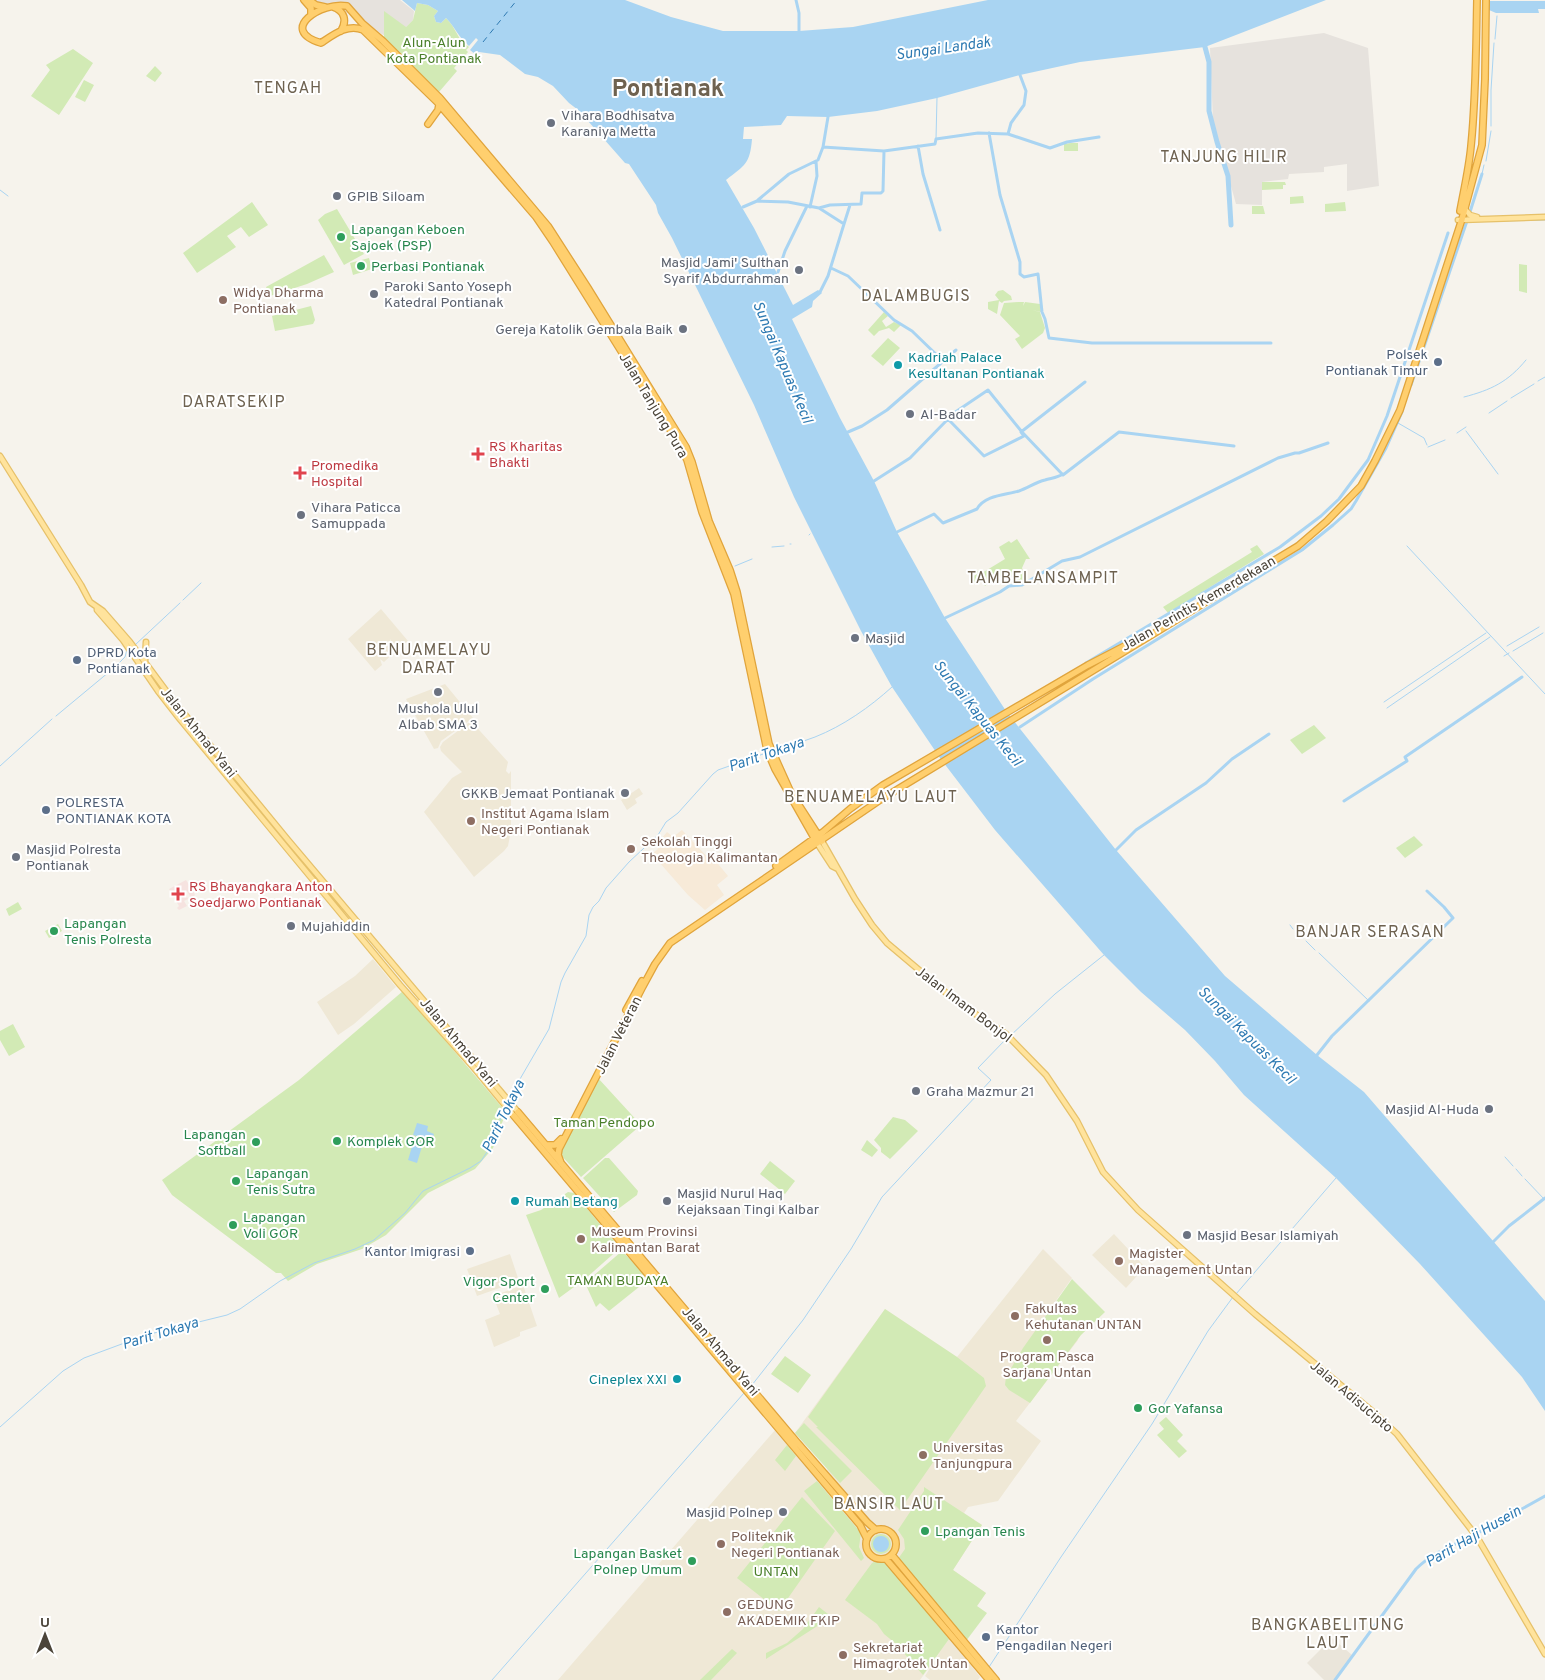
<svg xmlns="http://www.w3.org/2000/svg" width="1545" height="1680" font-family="Overpass,sans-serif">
<rect width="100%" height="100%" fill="#f6f3ec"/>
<path fill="#eae5da" d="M1332,1638l20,17 -17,25h-11l-17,-17z"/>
<path fill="#f7ead8" d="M682,830l29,31 3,-2 14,17 -11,9 7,10 -19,15 -17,-15 -36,-41 6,-5 -2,-4 11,-13 6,5z"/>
<path fill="#e6e2dd" d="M312,0h88l14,11 -1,9 -7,7 -21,9 -20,-13 -18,-20 -24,2z
M1324,33l44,15 11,138 -32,5v-27l-23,3v5l-35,2 -1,5 -26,3v23l-26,-1 -23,-83 -3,-73z"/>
<path fill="#efe8d6" d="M381,609l27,32 -9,7 -4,-5 -1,1 -3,-3v-2l-1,2 3,5 4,1 -1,1 1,2 -13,12 -4,-3 2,6 -7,6 -27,-32z
M445,684l28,34 -32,23 -3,7 -4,1 -28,-50z
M471,721l37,41 -2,9 3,3 2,-3v59l-3,16 -4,5 -30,26 -50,-65 28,-34 10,-6 -21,-21 -1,-4 3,-5z
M639,788l4,6 -8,5 2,4 -10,7 -6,-10z
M373,959l23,28 -42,37 -16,11 -21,-33 38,-26z
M1114,1234l31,33 -19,21 -34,-33z
M1043,1249l29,29 -22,31 28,31 -62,81 25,20 -43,60 -30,6 -4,6 18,12 -29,45 33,23 -27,39 -9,6 30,39 -2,3h-48l-5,-4 16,-25 -21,29h-362l218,-251 42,49 10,-9 -33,-36 90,-124 72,48z
M510,1254l9,27 -42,15 -10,-27z
M523,1285l14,41 -17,6v4l-26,11 -9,-27 15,-6 -7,-18z"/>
<path fill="#f6e3e0" d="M186,880l4,6 1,-1 4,10 -4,3 -4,-7 -2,1 3,7 -4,2 3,5 -8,4 -2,-2 2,-2 -10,-17z"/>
<path fill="#d2eab5" d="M417,3l11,2 10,6 -4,5 2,6 5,1 5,-5 6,7 8,14 9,8 -3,3 2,2 -14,16 3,3 -18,21 -55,-54v-27l22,16 7,-7z
M73,49l20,14 -34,52 -28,-19 19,-26 -4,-5z
M155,66l7,7 -7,9 -9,-6z
M84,80l10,5 -9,17 -10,-5z
M1071,143h7v8h-14v-7z
M1262,182h23l1,3h-3v4l-21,1z
M1303,196l1,7 -14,1v-7z
M252,202l16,23 -19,12 -8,-10 -14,9 9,11 -39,26 -14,-20z
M1345,202l1,9 -21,1v-8z
M1252,206h11l2,8h-13z
M337,209l27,45 -20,11 -26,-45 7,-6z
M324,255l10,17 -27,12 -37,12 -4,-9z
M369,258l3,11 -19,6 -3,-12z
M1519,264l8,1v28l-8,-2z
M1003,290l8,6 1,4 -8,1 -2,2 -3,-2 -2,13 -9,-5v-7l11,-2 -4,-5 3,-4z
M1018,302h6l-1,4 2,-4 15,2 1,8 -9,-2 8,2 5,16 -2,5 -21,16 -7,-10 5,-3 -20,-21 4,-12z
M311,306l4,14 -2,4 -38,7 -3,-15z
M884,312l4,4 -6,5 4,6 8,-5 7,3 -7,7 -5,-4 -10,3 -5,5 -6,-6z
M888,338l12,10 -17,18 -12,-10z
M1017,539l13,20h-4l-4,9 4,11 -11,5 -5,-12 -22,11 -3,3 -2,-5 -8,2 -3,-6 5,-3 -1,-2 4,-3 2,4 23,-14 -6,-12 10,-6 2,2z
M1257,545l7,9 -96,59 -5,-6 89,-55 -2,-3z
M1314,725l12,13 -24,16 -12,-14z
M1414,836l9,9 -18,13 -9,-10z
M18,902l4,7 -13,7 -3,-7z
M58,924l4,7 -13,7 -4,-7z
M403,991l103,121 -13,36 -18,21 -47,24 -42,42 -24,14 -45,15 -29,17 -7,-8h-5l-104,-78 -10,-15 137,-100z
M13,1024l12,23 -16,9 -9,-16v-9z
M598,1078l43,47 -60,52 -21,-23z
M893,1117l12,3 13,11 -28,28 -9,-7v-4l-7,-8z
M867,1140l11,10 -6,7 -11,-7z
M605,1158h4l29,33 -1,4 -23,17 -31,-34z
M770,1161l25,20 -10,13 -25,-20z
M568,1192l6,1 46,55 -35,31 -26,19 -33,-83 15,-5z
M622,1251l27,28 -40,32 -9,-8 -4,4 -11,-24z
M1072,1279l33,33 -24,23 -51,68 -21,-13 -4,-5 1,-8 17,-29z
M885,1309l72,48 27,21 2,8 -86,124 -84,-83h2l-10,-10z
M785,1356l26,19 -13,18 -27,-19z
M1166,1417l17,18 -6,6 10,10 -8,7 -22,-23 7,-6 -5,-6z
M804,1423l48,48 -12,12 -45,-50z
M787,1445l9,11 -11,15 -10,-11z
M817,1481l44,52 -2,14 5,11 -3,3 -57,-70z
M924,1487l58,38 -29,45 33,23 -9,13 10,7 -21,28 -68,-82 7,-10 -1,-10 -6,-9 26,-39z
M802,1497l33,34 -56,80 -42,-33z
M871 1544a10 10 0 1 1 20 0a10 10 0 1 1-20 0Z
M878,1560l7,1 64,78 -26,36 -28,-32 -11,-9 -7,-10 -32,-24 27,-37z
M819,1607l9,7 -9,11 -53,34v-6l21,-10 16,-14z
M732,1649l5,4 -26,27h-11z"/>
<path fill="#a9d4f2" d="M402,0h223l46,17 52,14h76l54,-4 135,-27h338l-121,47 -125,15 -60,13 -83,23 -60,13 -49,6 -41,-1 -6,9 -37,2 -1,12h9c-2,25 -7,26 -26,41l28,48 39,77 25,-15 4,3 -9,8 -1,6 -20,12 48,99 34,63 23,51 48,86 61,93 110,139 109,126 92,79 47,37 181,209v110l-23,-34 -102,-113 -84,-86 -92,-83 -29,-34 -30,-31 -44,-38 -37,-37 -109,-125 -55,-72 -48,-71 -31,-56 -67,-134 -40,-92 -82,-167 -14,-25 -2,-8 -27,-41 -4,-1 -37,-42 -2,-5 -17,-13 -16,-17 -15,-9 -13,-3 -25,-19 -21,-3 -3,3 -6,-5 8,-10 -2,-2 -7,8c-10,-8 -14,-19 -23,-28l-5,5 -5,-1 -2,-6 4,-5 -10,-6 -11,-2 -2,8z
M1489,1h56v8h-7l1,4h-43l-7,-3z
M417,1123l11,3 -1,5 7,3 -2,6 -19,-5z
M414,1140l9,3 -6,20 -9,-3z
M873 1544a8 8 0 1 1 16 0a8 8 0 1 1-16 0Z"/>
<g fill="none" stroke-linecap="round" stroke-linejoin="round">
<path stroke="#a9d4f2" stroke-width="1" d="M1495,39l2,-23
M1491,126v-36l3,-47
M936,139l1,-41
M1486,161l5,-30
M1482,174l2,-9
M0,190l8,6
M1498,221l47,-1
M1538,381l7,-4
M1464,397c27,-7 44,-15 62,-37
M1511,398l23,-14
M1489,413l18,-12
M1398,423l26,15 3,7
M1466,431l32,43
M1457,433l9,-6
M1428,447l17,-7
M809,535l1,-1
M790,544h1
M1407,546l138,148
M772,547l12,-1
M735,566l17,-7
M183,600l18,-17
M135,645l45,-42
M1507,646l32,-19
M1513,651l30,-18
M1504,656l5,-3
M1384,702l102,-69
M1387,708l103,-71
M56,716l59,-49 10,-10 2,-7
M774,750c13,-4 28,-8 41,-13 28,-11 55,-30 77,-50
M0,766l52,-47
M1290,925l3,4
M1296,932l7,6
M1306,941l9,9
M1319,953l50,48
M1010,1036l45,-42 49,-39
M509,1098l40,-69 12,-47 4,-9 21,-37 3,-21 4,-8 6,-6 7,-13 23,-26 29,-27 8,-13 12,-9 35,-39 5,-4 48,-17
M1505,1157l8,9
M1516,1169l6,7
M1525,1179l20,21
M1236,1294l100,-116
M752,1385l51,-65 48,-71 31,-52 109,-117 -13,-12 29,-30
M0,1427l63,-56 21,-13 62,-23 81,-20 13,-6 40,-28 34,-18 41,-14 19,-9 31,-27 18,-22 47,-23 11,-7 8,-12 18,-47
M989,1667l72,-110 91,-133 56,-93 25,-34
M492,1680l252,-287"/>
<path stroke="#a9d4f2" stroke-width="3" d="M796,0l3,13v18
M989,133l11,62 20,67v12l4,3 14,-3 4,38 3,7 4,19 43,5h179
M1008,134l3,-11 13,-18 2,-14 -6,-16
M918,146l5,28 17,56
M823,147l61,4 51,-7 1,-5 42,-6 30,1 42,14 17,-6 32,-5
M758,200l31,-26 29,-14 5,-13 5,-30
M743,207l14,-6 31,1 31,6 11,-3 31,-1 1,-11h19l2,-2 1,-40
M810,207l7,-31 -1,-15
M819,208l25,16 -16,52 -8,16
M1470,212l12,-38
M844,224l6,-19
M831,268l17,8 46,44 18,11 31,30
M778,272l7,-21 22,-45
M1411,385l57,-167
M948,419v-2l40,-27 34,42 41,43 56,-43 115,14
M848,432l14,-6 25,-16 69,-60
M874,481l36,-23 38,-39 36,37 40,-20 -3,-4 64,-50
M897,532l37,-18 9,9 34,-14c8,-14 29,-14 42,-18 9,-3 17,-9 26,-11 6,-2 12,-2 18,-6
M945,618l55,-26 9,-6 13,-1 40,-24 18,-4 198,-99 17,-5h4l29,-10
M1086,663l194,-116 41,-31 18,-17 29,-39 19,-44 61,-183
M1020,727l73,-48 209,-129 31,-25 18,-16 5,-8 30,-53 16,-36
M1344,801l63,-40 -2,-4 117,-80
M1116,850l20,-20 70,-47 26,-24 37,-25
M1317,1055l15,-19 121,-118 -9,-11 -17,-16
M1492,1243l17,-17 36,-28
M1335,1680l81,-111c16,-16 34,-22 54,-32 25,-13 50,-27 75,-41"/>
<path stroke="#a9d4f2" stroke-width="5" d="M1205,47l4,15v49l8,31 11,34 3,49"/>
<path stroke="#2e7ab2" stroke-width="1" stroke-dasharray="6 5" stroke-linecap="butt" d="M483,42l34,-42"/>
<defs>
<path id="major" d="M1464,208l6,7 7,2
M1458,220l87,-3
M0,456l81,129 9,17 13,9 27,31 43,58 115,140 230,272
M97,608v2l26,30 35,51 21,27 221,267 74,83 40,48
M145,662l1,-20
M822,841l33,58 17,26 15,18 70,59 49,32 40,41 31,46 26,51 35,38 117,104 117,97 25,23 80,103 68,117
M817,843l15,23 4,2"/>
<path id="highway" d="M304,0l7,8v6
M309,0l7,5 9,2
M333,7c12,4 14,14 8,24
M428,124l10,-14 1,-5
M1460,211c4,-22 9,-43 11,-65 5,-48 5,-97 6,-146
M817,843l-42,-74 -8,-19 -33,-156 -32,-82 -15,-52 -8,-16 -126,-202 -17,-25 -99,-115 -74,-72c-15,-7 -30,5 -42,13 -44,-13 1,-42 26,-37l15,17 21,18 57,57 108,128 40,62 98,159 6,15 17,59 21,49 7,22 32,152 22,49 31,48
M776,866l47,-34 27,-23 33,-24 205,-120 56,-29
M626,1010l16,-29
M518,1112l278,329 71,81 9,8
M514,1116l346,409 7,14
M546,1145h9l6,-6
M561,1163l-3,-8 1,-6 83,-161 13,-24 15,-21 210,-143 418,-254 29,-25 34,-35 14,-25 25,-51 62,-191 20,-74 3,-66 1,-79
M866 1544a15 15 0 1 1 30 0a15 15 0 1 1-30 0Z
M892,1555l104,125
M886,1559l103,121"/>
</defs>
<use href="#major" stroke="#e6c16a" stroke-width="7"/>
<use href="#highway" stroke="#e0a43c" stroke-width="8"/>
<use href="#major" stroke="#ffe39c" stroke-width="4.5"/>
<use href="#highway" stroke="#ffcf6e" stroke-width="5.5"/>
</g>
<g fill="#6b7280" stroke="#fff" stroke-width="2">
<circle cx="551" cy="123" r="5"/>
<circle cx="337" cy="196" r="5"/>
<circle cx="799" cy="270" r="5"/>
<circle cx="374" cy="294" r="5"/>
<circle cx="683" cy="329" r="5"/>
<circle cx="910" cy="414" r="5"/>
<circle cx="301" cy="515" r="5"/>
<circle cx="855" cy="638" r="5"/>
<circle cx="438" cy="692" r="5"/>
<circle cx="625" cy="793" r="5"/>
<circle cx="16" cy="857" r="5"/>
<circle cx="291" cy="926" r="5"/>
<circle cx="916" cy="1091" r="5"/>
<circle cx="1489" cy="1109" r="5"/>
<circle cx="667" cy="1201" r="5"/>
<circle cx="1187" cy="1235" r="5"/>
<circle cx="783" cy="1512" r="5"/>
</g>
<g fill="#2e9e5b" stroke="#fff" stroke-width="2">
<circle cx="341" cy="237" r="5"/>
<circle cx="361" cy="266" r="5"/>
<circle cx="54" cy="931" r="5"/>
<circle cx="337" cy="1141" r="5"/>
<circle cx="256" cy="1142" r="5"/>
<circle cx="236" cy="1181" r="5"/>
<circle cx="233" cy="1225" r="5"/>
<circle cx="545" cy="1289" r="5"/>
<circle cx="1138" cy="1408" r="5"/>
<circle cx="925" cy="1531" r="5"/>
<circle cx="692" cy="1561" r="5"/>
</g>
<g fill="#8d6e63" stroke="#fff" stroke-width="2">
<circle cx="223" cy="300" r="5"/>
<circle cx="471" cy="821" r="5"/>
<circle cx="631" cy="849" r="5"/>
<circle cx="581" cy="1239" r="5"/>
<circle cx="1119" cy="1261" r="5"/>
<circle cx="1015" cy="1316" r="5"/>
<circle cx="1047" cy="1340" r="5"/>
<circle cx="923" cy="1455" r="5"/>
<circle cx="721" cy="1544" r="5"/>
<circle cx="727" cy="1612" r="5"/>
<circle cx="843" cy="1655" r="5"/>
</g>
<g fill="#5c6f8a" stroke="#fff" stroke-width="2">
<circle cx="1438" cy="362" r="5"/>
<circle cx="77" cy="660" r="5"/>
<circle cx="46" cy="810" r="5"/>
<circle cx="470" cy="1251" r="5"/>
<circle cx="986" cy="1637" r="5"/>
</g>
<g fill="#0f9aa8" stroke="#fff" stroke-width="2">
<circle cx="898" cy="365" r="5"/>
<circle cx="515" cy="1201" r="5"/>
<circle cx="677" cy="1379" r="5"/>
</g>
<g fill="#e0444e" stroke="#fff" stroke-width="2">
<path d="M475.5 446.5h5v5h5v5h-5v5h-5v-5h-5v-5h5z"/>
<path d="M297.5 465.5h5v5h5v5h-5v5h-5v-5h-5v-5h5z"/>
<path d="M175.5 886.5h5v5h5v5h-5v5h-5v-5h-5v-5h5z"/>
</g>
<g text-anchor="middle" stroke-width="4" stroke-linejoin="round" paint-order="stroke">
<g font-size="14" fill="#4a7f2a" stroke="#fff">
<text x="434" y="47">Alun-Alun<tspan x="434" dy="16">Kota Pontianak</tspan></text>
<text x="604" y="1127">Taman Pendopo</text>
<text x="618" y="1285">TAMAN BUDAYA</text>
<text x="776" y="1576">UNTAN</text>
</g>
<g font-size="14" fill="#5b616d" stroke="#fff" text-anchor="start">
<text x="561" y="120">Vihara Bodhisatva<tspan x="561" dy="16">Karaniya Metta</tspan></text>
<text x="347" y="201">GPIB Siloam</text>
<text x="789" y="267" text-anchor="end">Masjid Jami' Sulthan<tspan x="789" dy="16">Syarif Abdurrahman</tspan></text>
<text x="384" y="291">Paroki Santo Yoseph<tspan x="384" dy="16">Katedral Pontianak</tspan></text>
<text x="673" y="334" text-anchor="end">Gereja Katolik Gembala Baik</text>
<text x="920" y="419">Al-Badar</text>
<text x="311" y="512">Vihara Paticca<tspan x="311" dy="16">Samuppada</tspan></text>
<text x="865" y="643">Masjid</text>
<text x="438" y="713" text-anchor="middle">Mushola Ulul<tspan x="438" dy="16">Albab SMA 3</tspan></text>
<text x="615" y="798" text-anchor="end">GKKB Jemaat Pontianak</text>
<text x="26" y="854">Masjid Polresta<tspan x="26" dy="16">Pontianak</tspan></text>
<text x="301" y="931">Mujahiddin</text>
<text x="926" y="1096">Graha Mazmur 21</text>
<text x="1479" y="1114" text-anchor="end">Masjid Al-Huda</text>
<text x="677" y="1198">Masjid Nurul Haq<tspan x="677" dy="16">Kejaksaan Tingi Kalbar</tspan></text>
<text x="1197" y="1240">Masjid Besar Islamiyah</text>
<text x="773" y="1517" text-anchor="end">Masjid Polnep</text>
</g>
<g font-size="14" fill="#27864d" stroke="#fff" text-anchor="start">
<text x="351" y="234">Lapangan Keboen<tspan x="351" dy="16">Sajoek (PSP)</tspan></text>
<text x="371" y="271">Perbasi Pontianak</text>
<text x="64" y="928">Lapangan<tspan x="64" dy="16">Tenis Polresta</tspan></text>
<text x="246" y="1139" text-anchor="end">Lapangan<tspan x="246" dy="16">Softball</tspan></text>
<text x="347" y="1146">Komplek GOR</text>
<text x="246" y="1178">Lapangan<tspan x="246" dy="16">Tenis Sutra</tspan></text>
<text x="243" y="1222">Lapangan<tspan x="243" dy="16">Voli GOR</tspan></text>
<text x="535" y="1286" text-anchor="end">Vigor Sport<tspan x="535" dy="16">Center</tspan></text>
<text x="1148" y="1413">Gor Yafansa</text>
<text x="935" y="1536">Lpangan Tenis</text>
<text x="682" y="1558" text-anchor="end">Lapangan Basket<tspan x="682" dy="16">Polnep Umum</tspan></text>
</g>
<g font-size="14" fill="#785e54" stroke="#fff" text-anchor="start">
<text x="233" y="297">Widya Dharma<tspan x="233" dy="16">Pontianak</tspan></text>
<text x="481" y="818">Institut Agama Islam<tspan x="481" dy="16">Negeri Pontianak</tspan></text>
<text x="641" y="846">Sekolah Tinggi<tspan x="641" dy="16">Theologia Kalimantan</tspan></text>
<text x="591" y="1236">Museum Provinsi<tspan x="591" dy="16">Kalimantan Barat</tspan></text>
<text x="1129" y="1258">Magister<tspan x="1129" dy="16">Management Untan</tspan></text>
<text x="1025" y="1313">Fakultas<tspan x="1025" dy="16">Kehutanan UNTAN</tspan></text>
<text x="1047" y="1361" text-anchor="middle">Program Pasca<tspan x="1047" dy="16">Sarjana Untan</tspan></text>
<text x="933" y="1452">Universitas<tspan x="933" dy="16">Tanjungpura</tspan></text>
<text x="731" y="1541">Politeknik<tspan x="731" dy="16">Negeri Pontianak</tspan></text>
<text x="737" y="1609">GEDUNG<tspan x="737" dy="16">AKADEMIK FKIP</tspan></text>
<text x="853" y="1652">Sekretariat<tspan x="853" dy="16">Himagrotek Untan</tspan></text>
</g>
<g font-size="14" fill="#4e5e75" stroke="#fff" text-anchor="start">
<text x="1428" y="359" text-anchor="end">Polsek<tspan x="1428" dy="16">Pontianak Timur</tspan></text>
<text x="87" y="657">DPRD Kota<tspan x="87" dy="16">Pontianak</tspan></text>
<text x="56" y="807">POLRESTA<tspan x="56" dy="16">PONTIANAK KOTA</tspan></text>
<text x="460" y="1256" text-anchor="end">Kantor Imigrasi</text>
<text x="996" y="1634">Kantor<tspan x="996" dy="16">Pengadilan Negeri</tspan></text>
</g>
<g font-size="14" fill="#0d838f" stroke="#fff" text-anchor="start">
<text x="908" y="362">Kadriah Palace<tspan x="908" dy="16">Kesultanan Pontianak</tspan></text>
<text x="525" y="1206">Rumah Betang</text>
<text x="667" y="1384" text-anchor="end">Cineplex XXI</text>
</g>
<g font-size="14" fill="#4b4439" stroke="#fff">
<text transform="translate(654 405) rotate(59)" y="5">Jalan Tanjung Pura</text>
<text transform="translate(1198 603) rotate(-30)" y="5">Jalan Perintis Kemerdekaan</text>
<text transform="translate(199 732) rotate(51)" y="5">Jalan Ahmad Yani</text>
<text transform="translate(964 1004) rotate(37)" y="5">Jalan Imam Bonjol</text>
<text transform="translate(618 1035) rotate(-63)" y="5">Jalan Veteran</text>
<text transform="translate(459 1042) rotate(50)" y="5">Jalan Ahmad Yani</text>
<text transform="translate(721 1351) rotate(50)" y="5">Jalan Ahmad Yani</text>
<text transform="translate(1352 1396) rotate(40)" y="5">Jalan Adisucipto</text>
</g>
<g font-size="14" fill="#be3a42" stroke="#fff" text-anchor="start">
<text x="489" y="451">RS Kharitas<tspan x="489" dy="16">Bhakti</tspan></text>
<text x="311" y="470">Promedika<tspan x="311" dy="16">Hospital</tspan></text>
<text x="189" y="891">RS Bhayangkara Anton<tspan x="189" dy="16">Soedjarwo Pontianak</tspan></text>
</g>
<g font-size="15" font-style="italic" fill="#2e7ab2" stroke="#fff">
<text transform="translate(943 48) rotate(-8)" y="5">Sungai Landak</text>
<text transform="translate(783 362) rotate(67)" y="5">Sungai Kapuas Kecil</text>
<text transform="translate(978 713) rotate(51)" y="5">Sungai Kapuas Kecil</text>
<text transform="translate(766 754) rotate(-19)" y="5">Parit Tokaya</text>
<text transform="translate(1247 1035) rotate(45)" y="5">Sungai Kapuas Kecil</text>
<text transform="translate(503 1116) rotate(-64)" y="5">Parit Tokaya</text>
<text transform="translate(160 1333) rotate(-17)" y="5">Parit Tokaya</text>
<text transform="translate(1473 1536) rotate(-30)" y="5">Parit Haji Husein</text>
</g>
<g font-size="16" letter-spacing="1" fill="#6e6250" stroke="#fff">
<text x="288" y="93">TENGAH</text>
<text x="1224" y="162">TANJUNG HILIR</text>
<text x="916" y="301">DALAMBUGIS</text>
<text x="234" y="407">DARATSEKIP</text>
<text x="1043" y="583">TAMBELANSAMPIT</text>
<text x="429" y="655">BENUAMELAYU<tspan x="429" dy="18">DARAT</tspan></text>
<text x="871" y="802">BENUAMELAYU LAUT</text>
<text x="1370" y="937">BANJAR SERASAN</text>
<text x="889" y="1509">BANSIR LAUT</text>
<text x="1328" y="1630">BANGKABELITUNG<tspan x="1328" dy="18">LAUT</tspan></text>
</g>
<g font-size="24" font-weight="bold" fill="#6e6250" stroke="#fff">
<text x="668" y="96">Pontianak</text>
</g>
</g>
<g transform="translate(45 1635)" stroke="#ffffff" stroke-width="4" paint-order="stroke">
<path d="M0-4L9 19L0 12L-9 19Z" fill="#4b4439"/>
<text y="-8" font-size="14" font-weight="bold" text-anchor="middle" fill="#4b4439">U</text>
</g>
</svg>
